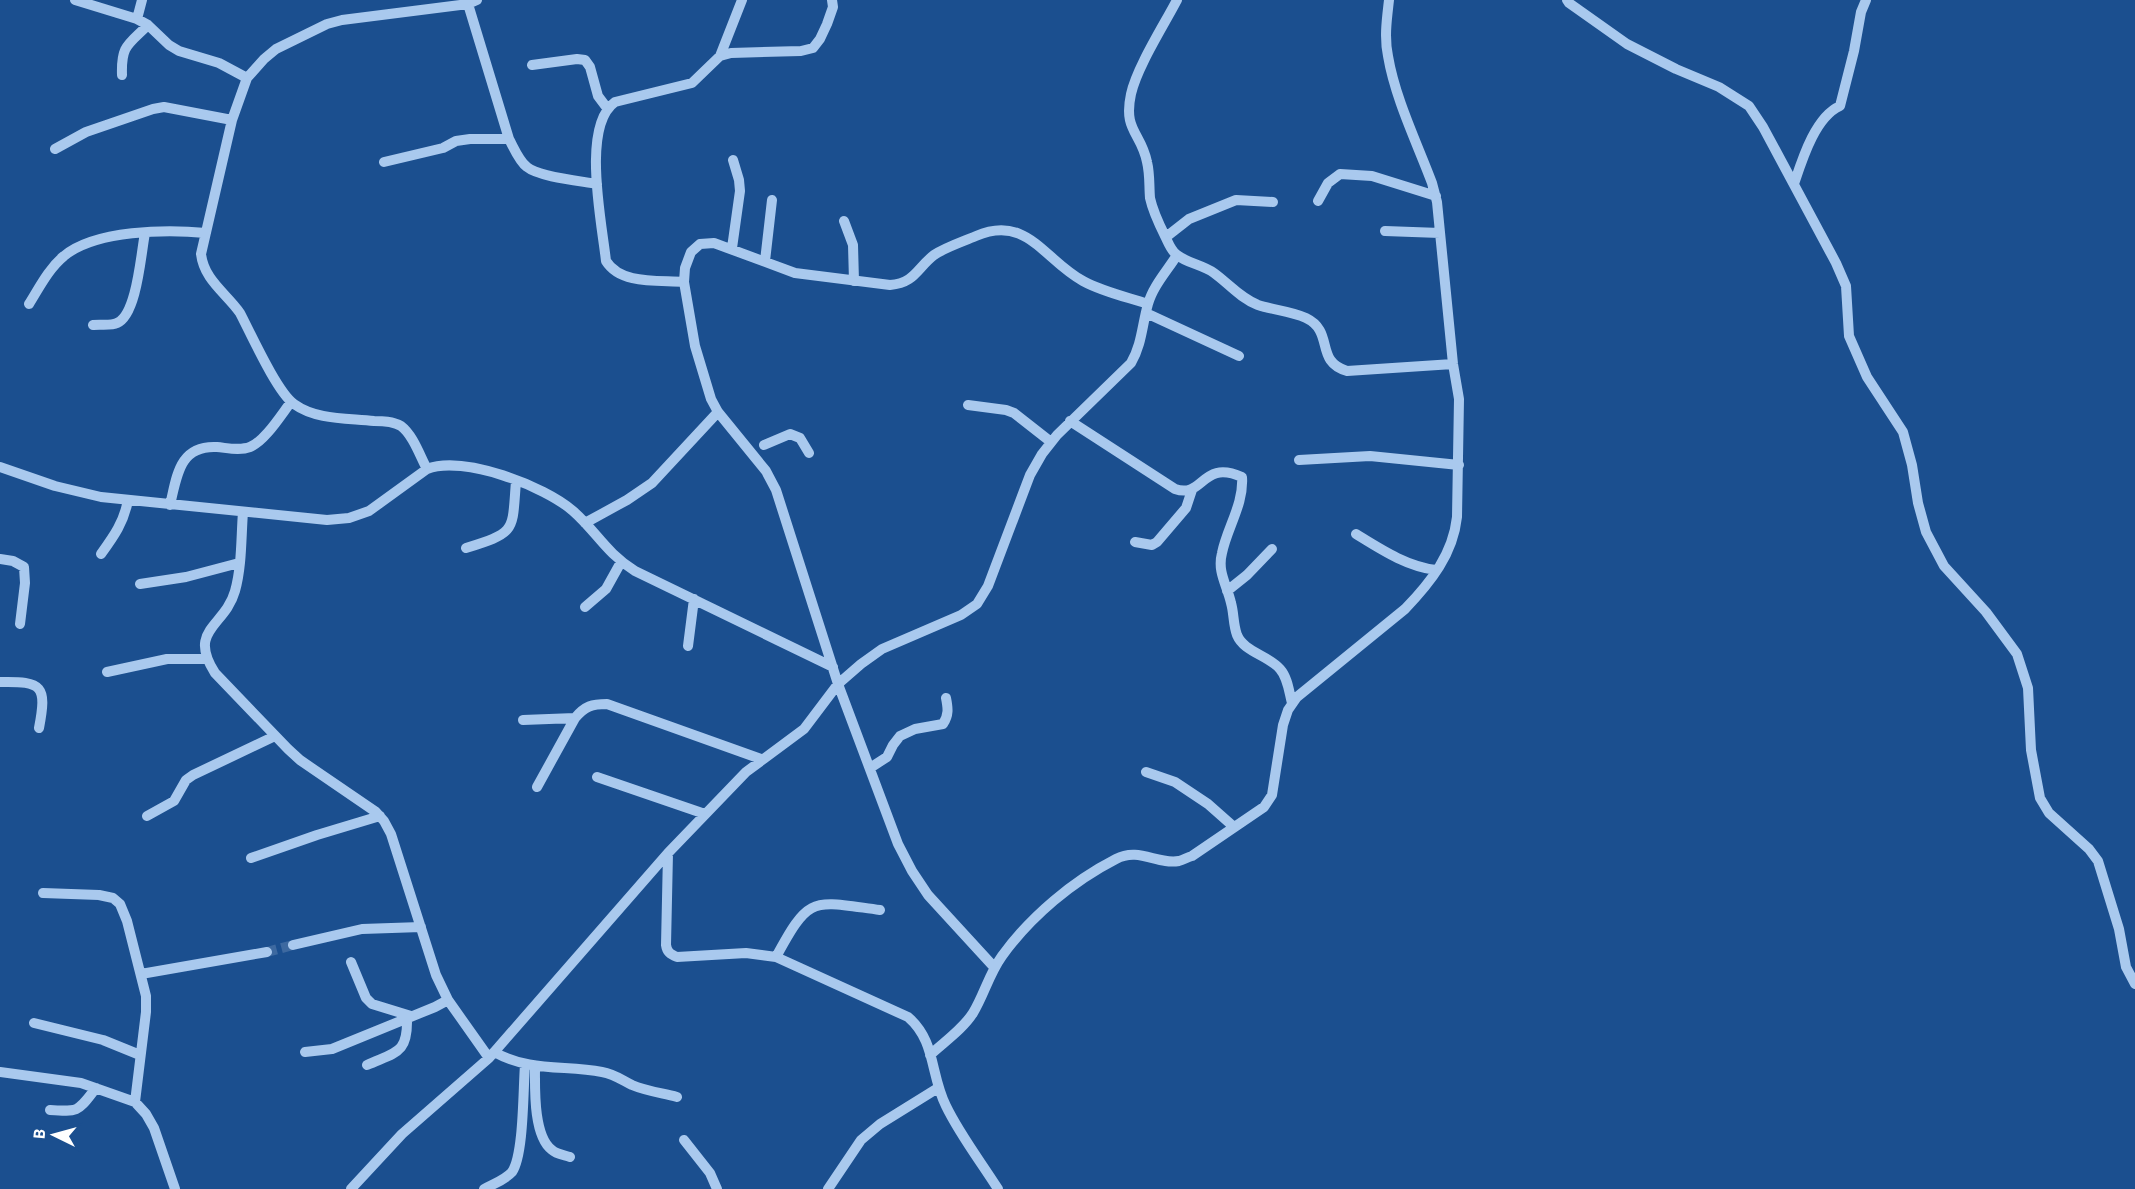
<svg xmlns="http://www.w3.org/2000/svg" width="2135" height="1189" font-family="Barlow,sans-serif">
<rect width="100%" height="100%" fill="#1b4f8f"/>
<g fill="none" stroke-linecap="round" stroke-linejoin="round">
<path stroke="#3d69a0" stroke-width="10" stroke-dasharray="10 5" stroke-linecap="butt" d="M267,952l26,-7"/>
<path stroke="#a9c9ee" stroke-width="10" d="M75,0l62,19 11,6 21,20 10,6 40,12 28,15
M1177,0c-13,25 -40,67 -46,94 -8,37 10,38 16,68 3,12 2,24 3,36 3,14 9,26 15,38 3,6 6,15 12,19 10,8 26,10 37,18 14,10 26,25 44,32 15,5 33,6 48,13 29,14 8,43 41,53l106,-7
M1567,0l2,3 58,41 49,25 43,18 30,19 14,21 73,136 10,23 3,50 18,41 36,55 9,33 6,38 8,29 18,34 42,46 31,42 11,34 3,62 9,48 9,15 40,36 9,12 21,68 7,38 9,17
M468,4l41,135c5,9 10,22 18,28 12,10 54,14 70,17
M137,19l5,-19
M720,56l22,-56
M532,65l45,-6 8,1 5,7 8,29 9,12
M122,75c-1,-30 6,-30 26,-50
M55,149l31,-17 67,-23 11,-2 68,13
M384,162l59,-14 13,-7 14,-2h39
M1794,184c8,-24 21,-67 46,-78l14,-55 7,-39 5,-12
M1318,201l10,-18 12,-9 32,2 64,20
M844,221l9,24 1,36
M1385,231l55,2
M1166,237l23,-18 47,-19 37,2
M732,248l8,-57 -1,-11 -6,-20
M765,261l7,-61
M684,282c-26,-2 -63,3 -78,-21 -4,-38 -25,-135 9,-159l77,-19 28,-27 11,-3 70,-2 12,-3 7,-9 7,-15 6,-17 -1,-7
M29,304c10,-16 20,-36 35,-48 31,-26 103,-27 142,-23
M1146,313l93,43
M93,325c7,-1 18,1 24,-2 20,-8 24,-70 28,-90
M968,405l38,5 8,3 37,29
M1070,421l105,68c29,10 26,-30 67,-12 2,27 -15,51 -20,76 -5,19 5,32 9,50 3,10 2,21 6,32 7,17 31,20 43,34 8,9 9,23 12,34
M764,445l26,-11 10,4 9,15
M1299,460l71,-4 89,9
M0,467l55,19 46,11 226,23 22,-2 20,-7 58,-42c36,-14 118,17 146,42 23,20 33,42 62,60l198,96
M427,469c-7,-13 -14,-34 -26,-43 -8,-5 -19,-5 -27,-5 -27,-3 -58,-1 -80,-17 -17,-12 -43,-70 -54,-91 -14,-20 -36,-33 -39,-59l31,-134 15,-42 17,-19 12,-10 51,-25 15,-4 126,-16 9,-4
M170,505c7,-29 9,-60 47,-58 11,1 23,4 33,0 15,-6 31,-32 41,-45
M243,512c-2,26 -1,54 -8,79 -10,36 -48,38 -20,82l73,76 12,11 76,52 8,9 7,13 45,141 12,25 41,58
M585,523l42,-23 25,-17 66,-71
M1356,534c26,16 50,32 80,36
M1135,542l17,3 5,-3 29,-34 6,-18
M466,548c51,-16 46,-16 50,-67
M101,554c13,-18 23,-32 27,-54
M0,559l13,2 11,6 1,16 -5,41
M140,584l46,-7 53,-14
M1227,591l20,-16 25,-26
M585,607l21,-18 15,-27
M688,646l6,-47
M107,672l60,-13h40
M0,682c43,-1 47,4 39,46
M523,720l52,-2
M870,768l17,-11 6,-12 7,-9 15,-7 28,-5c6,-9 5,-16 3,-26
M1146,772l29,10 33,22 26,23
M597,777l108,37
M537,787l38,-69c10,-12 17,-14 32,-14l154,55
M147,816l27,-15 12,-21 7,-5 82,-39
M668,853l-2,92c1,7 4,9 11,12l69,-4 30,4 132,60c28,24 22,57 38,89 14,29 35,56 52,83
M251,858l66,-23 63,-19
M43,893l56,2 14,3 7,6 7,17 19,75v16l-11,90
M293,945l69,-16 59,-2
M776,957c34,-63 36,-56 104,-47
M351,962l15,36 6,6 39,12
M994,967l-66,-72 -16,-24 -14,-27 -60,-160 -62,-194 -10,-19 -48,-59 -7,-13 -16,-53 -11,-64 1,-14 6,-16 9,-8 14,-1 81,30 95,12c25,-2 27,-17 44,-30 12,-8 28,-13 42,-19 51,-22 68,24 107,45 20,11 44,16 65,23
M141,974l126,-22
M34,1023l69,17 37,15
M305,1052l27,-3 103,-42 13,-7
M494,1052c36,20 70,13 108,20 12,2 20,8 30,13 14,6 30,8 45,12
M930,1055c14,-13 33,-26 43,-42 11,-18 16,-39 29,-57 29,-40 71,-75 114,-97 23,-12 41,6 63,2 4,-1 9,-4 13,-5l72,-49 8,-12 11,-70 5,-15 9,-13 108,-88c26,-27 48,-55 52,-92l2,-118 -6,-35 -16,-162 -5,-19c-15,-40 -37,-85 -44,-127 -4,-19 -1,-38 1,-56
M367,1065c29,-13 41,-11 40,-47
M535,1066c0,21 -2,70 17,84 4,4 12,5 18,7
M0,1072l81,11 54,19 11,12 8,14 21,61
M50,1110c30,2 28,1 46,-22
M684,1140l26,33 7,16
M351,1189l51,-55 87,-76 179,-205 78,-81 58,-43 34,-45 23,-20 21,-15 79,-34 16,-11 11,-18 42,-111 12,-21 15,-19 74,-72c11,-19 11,-38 17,-59 5,-18 19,-33 29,-49
M484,1189c9,-5 21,-9 28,-17 12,-17 11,-83 13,-107
M828,1189l33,-49 19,-16 58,-36"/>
</g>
<g transform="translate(54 1135) rotate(275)" stroke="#1b4f8f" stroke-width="4.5" paint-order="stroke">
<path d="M0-4.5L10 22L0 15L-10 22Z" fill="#ffffff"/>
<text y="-9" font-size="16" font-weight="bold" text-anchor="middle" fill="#ffffff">B</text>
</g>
</svg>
